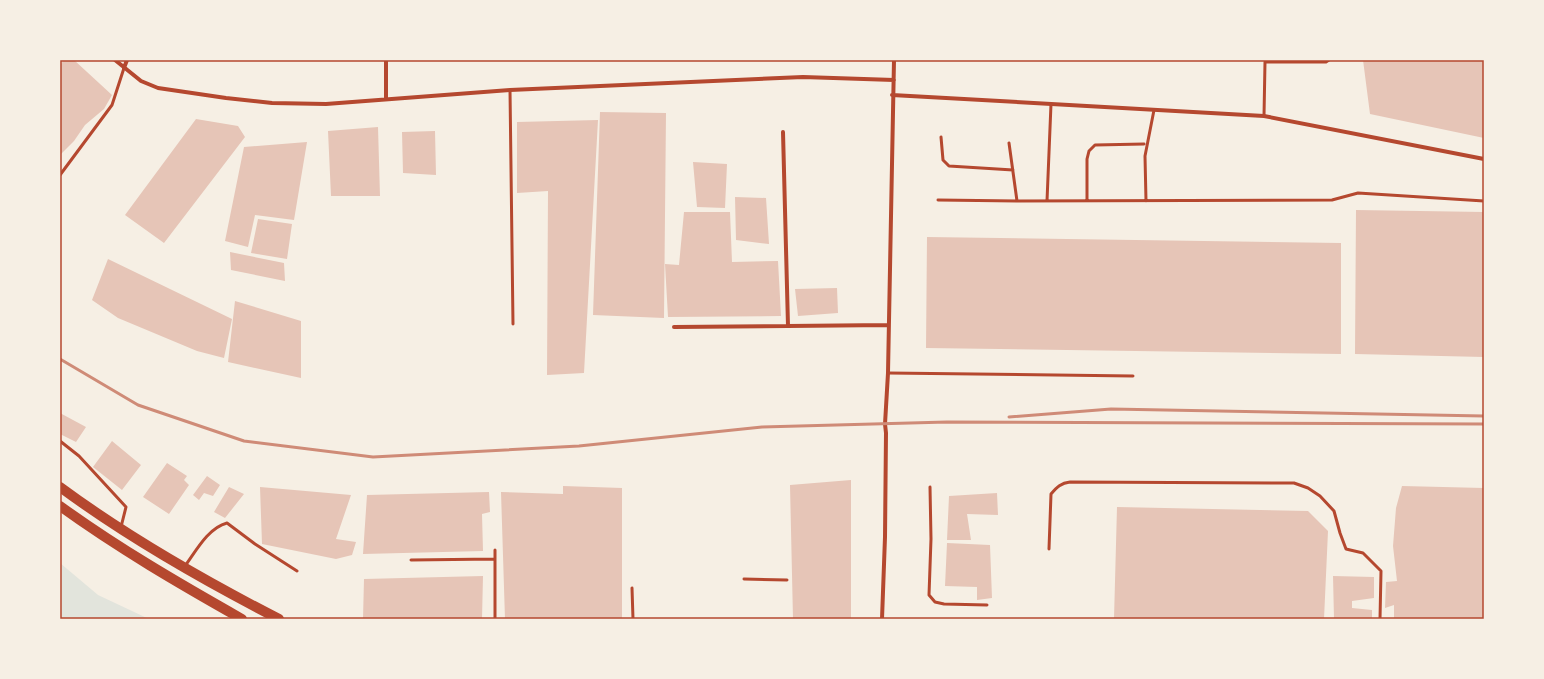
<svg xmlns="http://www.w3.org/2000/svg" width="1544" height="679" font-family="Roboto,sans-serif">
<rect width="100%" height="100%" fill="#f6efe4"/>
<path fill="#e2e4dc" d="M60,563l38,32 51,24h-89z"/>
<path fill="#e6c5b7" d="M64,60h10l38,35 -8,14 -19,16 -11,16 -14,14v-90z
M1363,60h121v78l-114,-24z
M600,112l66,1 -2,205 -71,-3z
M196,119l42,7 7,11 -81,106 -39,-28z
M598,120l-14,253 -37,2 1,-184 -31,2v-71z
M378,127l2,69h-49l-3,-65z
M435,131l1,44 -33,-2 -1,-41z
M307,142l-13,78 -39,-5 -7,32 -23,-6 19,-94z
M693,162l34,2 -2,44 -28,-1z
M735,197l31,1 3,46 -33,-4z
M1356,210l128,2v145l-129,-3z
M684,212h46l2,50 46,-1 3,55 -113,1 -3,-53 14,1z
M258,219l34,5 -5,35 -36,-6z
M927,237l414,6v111l-415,-6z
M230,252l54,11 1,18 -54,-11z
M108,259l124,60 -8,39 -27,-7 -79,-33 -26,-18z
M837,288l1,25 -40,3 -3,-27z
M235,301l66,20v57l-73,-16z
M60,413l26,14 -10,15 -16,-8z
M112,441l29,24 -19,25 -29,-23z
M167,463l20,13 -3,4 5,5 -20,29 -26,-17z
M207,476l13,9 -7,11 -9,-3 -5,7 -6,-5z
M851,480v139h-58l-3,-134z
M563,486l59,2v131h-117l-4,-127 62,2z
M1402,486l82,2v131h-90v-14l-9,3 1,-26 11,-1 -4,-35 3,-38z
M229,487l15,7 -19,24 -11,-6z
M260,487l91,8 -15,44 20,3 -4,13 -16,4 -74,-15z
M489,492l1,20 -8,2 1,37 -120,3 4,-59z
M997,493l1,22 -31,-1 4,26h-24l2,-44z
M1117,507l191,4 20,20 -4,88h-210z
M947,543l43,2 2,53 -15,2v-13l-32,-1z
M483,576l-1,43h-119l1,-40z
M1333,576l41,1v21l-22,3v7l20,2v9h-38z"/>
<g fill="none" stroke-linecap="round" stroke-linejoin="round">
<path stroke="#b5482f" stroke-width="3" d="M1265,62h61l3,-2
M510,90l3,234
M1264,116l1,-54
M941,137l2,23 6,6 64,4
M1009,143l8,58
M60,175l52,-70 12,-37
M938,200l79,1 315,-1 26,-7 126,8
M1047,201l4,-97
M1087,201v-42l2,-8 6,-6 49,-1
M1146,201l-1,-45 9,-46
M888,373l245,3
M60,441l19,15 47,51 -5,20
M930,487l1,52 -2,56 6,7 9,2 43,1
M1049,549l2,-55c6,-7 10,-11 19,-12l224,1 14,5 12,8 14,15 6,22 6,16 17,4 18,18 -1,48
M495,550v69
M411,560l84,-1
M185,566c11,-15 23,-38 42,-43l28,21 42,27
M744,579l43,1
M632,588l1,31"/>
<path stroke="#b5482f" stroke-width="4" d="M115,60l26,21 17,7 68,10 46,5 54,1 184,-14 293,-13 91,3
M386,60v39
M124,68l3,-8
M892,95l372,21 220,43
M783,132l5,194
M674,327l215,-2
M882,619l3,-82 1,-104 -1,-9 3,-51 6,-313"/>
<path stroke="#b5482f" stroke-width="10" d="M60,487c69,51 143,93 219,132
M60,506c58,42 120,78 182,113"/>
<path stroke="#cf8b77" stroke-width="3" d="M60,359l78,46 106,36 129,16 206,-11 183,-19 185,-5 537,2
M1009,417l102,-8 373,7"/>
</g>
<rect width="1544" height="679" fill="none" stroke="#f6efe4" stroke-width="122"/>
<rect x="61" y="61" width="1422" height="557" fill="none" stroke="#b5482f" stroke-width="1.5"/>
</svg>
